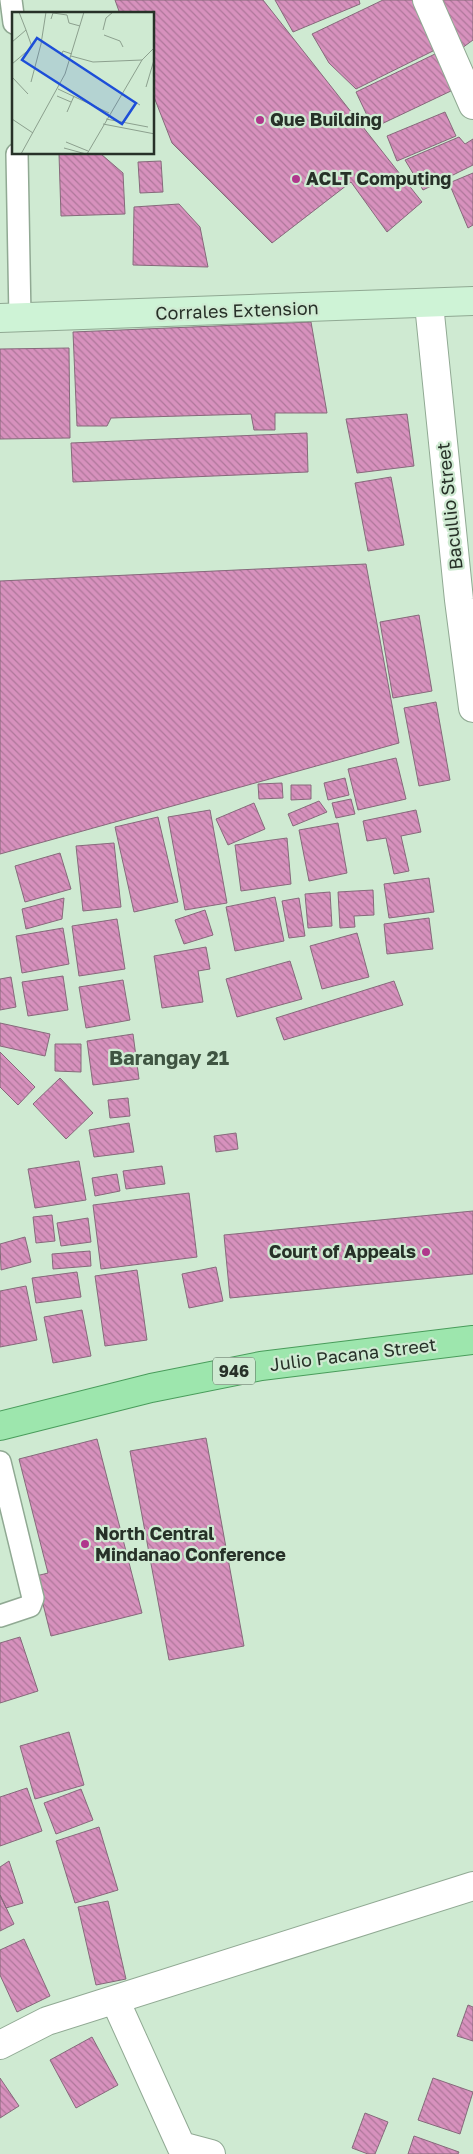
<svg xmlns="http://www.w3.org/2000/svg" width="473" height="2154" font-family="'Golos Text',sans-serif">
<defs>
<pattern id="building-back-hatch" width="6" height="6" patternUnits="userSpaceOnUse" patternTransform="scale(1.25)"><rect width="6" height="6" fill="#d791bd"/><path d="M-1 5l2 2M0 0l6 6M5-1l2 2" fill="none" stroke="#ae779a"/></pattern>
</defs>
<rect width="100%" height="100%" fill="#cfead2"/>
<path fill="url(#building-back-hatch)" stroke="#866a7b" d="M115,0h148l159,202 -35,30 -36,-50 -79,61 -100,-100 -18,-46v-83h-34z
M275,0h84l1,4 -67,28z
M383,0h30l24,49 -81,40 -27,-26 -17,-29z
M435,0h38v40l-15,11z
M435,54l18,36 -80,38 -17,-36z
M445,112l11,24 -59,25 -10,-25z
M459,137l6,7 8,-5v26l-50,25 -18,-30z
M59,154h42l22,19 2,41 -64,2z
M161,161l2,31 -23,1 -2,-31z
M473,173v52l-5,3 -19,-45z
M179,204l21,23 8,40 -75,-2 1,-58z
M311,322l16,91h-52v17h-21l-3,-16 -140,4 -4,8h-30l-4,-94z
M69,348l1,90 -70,1v-90z
M407,414l7,52 -57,7 -11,-54z
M307,433l1,39 -235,10 -2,-39z
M391,477l13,68 -36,6 -13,-68z
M366,564l33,179 -399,111v-273z
M419,615l13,76 -39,7 -13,-76z
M436,702l14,78 -31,6 -15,-78z
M396,758l10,41 -48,11 -10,-41z
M345,778l4,17 -21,5 -4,-17z
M282,783l1,15 -24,1 -1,-15z
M291,785h20v14l-20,1z
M351,799l4,15 -19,4 -4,-15z
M319,801l8,11 -34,14 -5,-12z
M254,803l11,26 -37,16 -12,-26z
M210,810l17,93 -42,7 -17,-93z
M416,810l5,22 -20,4 8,35 -15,3 -8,-36 -19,3 -4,-20z
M158,817l20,85 -44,10 -19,-85z
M338,823l9,50 -38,8 -10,-51z
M287,838l4,46 -50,7 -6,-46z
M114,843l7,64 -38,4 -7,-65z
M60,853l11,36 -46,13 -10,-36z
M429,878l5,34 -45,6 -5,-34z
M373,890l1,25 -20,1 1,11 -15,1 -2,-36z
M330,892l2,34 -24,2 -3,-34z
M275,897l9,44 -49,10 -9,-44z
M64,898l-2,21 -36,10 -4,-20z
M299,898l6,38 -16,2 -7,-37z
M205,910l8,25 -29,9 -9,-24z
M429,918l4,31 -46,5 -3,-30z
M117,919l8,50 -46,7 -7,-50z
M63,928l6,36 -47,9 -6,-37z
M357,933l12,44 -47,12 -12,-43z
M206,947l4,22 -12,2 5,31 -41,6 -8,-52z
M290,961l12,38 -65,18 -11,-38z
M63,976l5,34 -40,6 -6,-34z
M11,977l5,30 -16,3v-31z
M123,980l7,40 -44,8 -7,-41z
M394,981l9,24 -119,35 -8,-22z
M0,1023l50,11 -5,22 -45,-10z
M133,1034l6,45 -46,6 -6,-44z
M55,1044h26v28l-26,-1z
M0,1052l35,35 -17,18 -18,-18z
M60,1078l33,35 -27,26 -33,-35z
M128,1098l2,18 -20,2 -2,-18z
M129,1123l5,29 -40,5 -5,-27z
M236,1133l2,16 -22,3 -2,-16z
M79,1161l7,39 -51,8 -7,-39z
M162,1166l3,18 -39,5 -3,-18z
M117,1174l3,17 -25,5 -3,-18z
M189,1193l8,64 -96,12 -8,-64z
M473,1211v63l-243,24 -6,-63z
M52,1215l3,26 -19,2 -3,-26z
M88,1218l3,24 -30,4 -4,-23z
M25,1237l6,25 -30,8 -1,-26z
M90,1251l1,15 -38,3 -1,-15z
M216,1267l7,34 -34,7 -7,-34z
M137,1270l10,70 -42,6 -10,-70z
M77,1272l4,25 -45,6 -4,-25z
M26,1286l11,54 -37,7v-56z
M82,1310l9,46 -38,7 -9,-46z
M206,1438l38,208 -75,14 -39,-209z
M97,1439l45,174 -91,23 -15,-60 12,-3 -29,-114z
M20,1637l18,54 -38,12v-60z
M69,1732l15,53 -49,14 -15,-53z
M27,1788l15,43 -42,15v-49z
M81,1789l12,31 -37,14 -12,-31z
M99,1827l19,63 -43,13 -19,-62z
M9,1861l14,42 -17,5 -6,-13v-28z
M0,1895l14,29 -14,7z
M108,1901l18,78 -30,6 -18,-78z
M24,1939l26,57 -33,16 -17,-37v-25z
M468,2005l5,2v34l-16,-5z
M92,2037l26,48 -42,23 -26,-48z
M0,2078l19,28 -19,12z
M433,2078l40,14 -13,42 -42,-14z
M365,2113l23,9 -13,32h-7l-16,-6z
M414,2136l45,16 -1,2h-50z"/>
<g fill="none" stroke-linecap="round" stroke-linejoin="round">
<defs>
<path id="lane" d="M11,0l3,23
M17,154l3,164
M0,1462l33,136 -3,8 -30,10"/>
<path id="street" d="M427,0l46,105
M429,304l30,296 14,108
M115,2000l66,146
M0,2045l47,-24 426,-135
M181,2146l30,8"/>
<path id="secondary" d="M0,318l473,-17"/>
<path id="primary" d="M0,1426l151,-38 110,-22 212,-26"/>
</defs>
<use href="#lane" stroke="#90a993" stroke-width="24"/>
<use href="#street" stroke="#90a993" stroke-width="30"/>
<use href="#secondary" stroke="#90a993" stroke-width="30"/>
<use href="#primary" stroke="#499c5b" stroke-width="30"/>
<use href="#lane" stroke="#fff" stroke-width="21"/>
<use href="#street" stroke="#fff" stroke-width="28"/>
<use href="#secondary" stroke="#cef3d6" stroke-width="28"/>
<use href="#primary" stroke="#9de6ad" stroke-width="28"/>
</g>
<g fill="#b0378c" stroke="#cfead2" stroke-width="2">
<circle cx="260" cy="120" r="5"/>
<circle cx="296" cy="179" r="5"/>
<circle cx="426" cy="1252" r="5"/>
<circle cx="85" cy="1544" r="5"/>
</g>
<g text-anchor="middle" stroke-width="4.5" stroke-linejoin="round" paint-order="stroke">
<rect fill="#cfead2" stroke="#59685b" stroke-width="1" x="213" y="1357.5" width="42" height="27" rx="4"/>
<g font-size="16" font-weight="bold" fill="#273128">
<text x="234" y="1377">946</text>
</g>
<g font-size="18" font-weight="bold" fill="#273128" stroke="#cfead2" text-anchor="start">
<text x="270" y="126">Que Building</text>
<text x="306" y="185">ACLT Computing</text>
<text x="416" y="1258" text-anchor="end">Court of Appeals</text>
<text x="95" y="1540">North Central<tspan x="95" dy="21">Mindanao Conference</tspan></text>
</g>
<g font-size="18" fill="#273128" stroke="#cfead2">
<text transform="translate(237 311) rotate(-2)" y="6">Corrales Extension</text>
<text transform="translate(450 506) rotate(-96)" y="6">Bacullio Street</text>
<text transform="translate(353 1355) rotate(-7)" y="6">Julio Pacana Street</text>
</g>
<g font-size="20" font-weight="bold" fill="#3f5542" stroke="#cfead2">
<text x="169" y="1065">Barangay 21</text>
</g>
</g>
<g transform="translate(12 12)">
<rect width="142" height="142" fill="#cfead2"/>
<path fill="none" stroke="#8ca08e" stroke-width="1" d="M7,0l7,18M39,7l2,-6 14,2 2,8 11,3M91,18l3,-12 7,-6M92,23l16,6 3,6M0,30l14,-12 6,17M59,44l22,6 49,-2M58,47l-9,-4 2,-4 9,3M0,52l20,-17M0,65l16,17M19,70l10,-38 5,-32M134,75l8,-27M46,77l51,24M109,82l19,11M45,84l14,6M55,100l7,-16M0,107l21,14M94,107l42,8M91,112l52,10M54,130l22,9M52,136l22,6M9,142l44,-80 19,-62M75,142l55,-94 13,-13"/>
<path fill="#1d4ed8" fill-opacity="0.15" stroke="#1d4ed8" stroke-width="2.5" d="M25,26l99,65 -14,21 -100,-64z"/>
<rect width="142" height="142" fill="none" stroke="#273128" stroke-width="2.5"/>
</g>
</svg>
